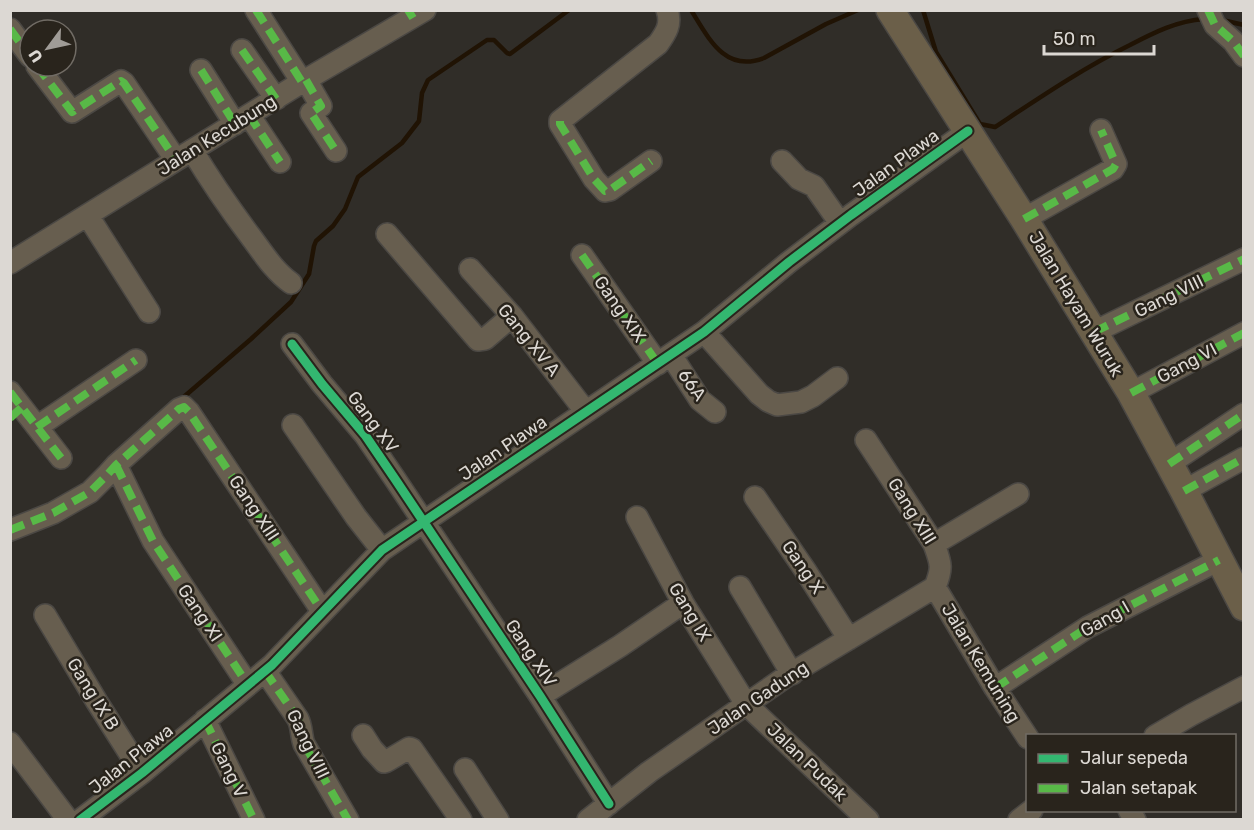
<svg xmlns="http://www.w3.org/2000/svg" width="1254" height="830" font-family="Rubik,sans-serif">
<rect width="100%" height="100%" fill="#302d28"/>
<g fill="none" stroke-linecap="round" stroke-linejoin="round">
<path stroke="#201304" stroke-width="4.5" d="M691,10c18,29 34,63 73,48l62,-34 32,-14
M923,10l13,42 44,72 15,3c44,-29 88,-59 135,-82 25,-13 47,-24 74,-26
M1222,20l22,5
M179,401l72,-62 40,-37 18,-28 5,-28 2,-5 17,-15 12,-17 13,-32 44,-34 17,-22 3,-28 6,-13 59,-40h7l13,13 3,1 59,-44"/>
<defs>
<path id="minor" d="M256,10l46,72
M1208,10l7,15 18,16 11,15
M10,29l20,27
M242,50l34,49
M37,66l35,46 49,-31 3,2 52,77
M201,70l34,54
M306,80l15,26 -10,7 25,38
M249,115l31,47
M192,150c18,30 38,59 59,87 12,16 23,34 40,46
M651,161l-41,29 -5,1 -11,-12 -34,-55v-3l98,-77c8,-11 14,-20 9,-34
M782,161l17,18 15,7 26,37
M88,216l61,96
M1024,219l89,-50 3,-5 -15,-34
M387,234l91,106 7,-1 27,-23
M582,255l76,109
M10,263l292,-181 123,-72
M470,269l42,47 74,96
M704,332l55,62 9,7 9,4 24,-3 12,-6 24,-18
M1094,332l150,-73
M292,344l30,40 43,51 30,44 145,217 69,108
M671,355l29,45 15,12
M10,392l51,66
M1131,393l113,-60
M293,425l63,92 26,33
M37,427l99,-67
M866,440l68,104c7,20 9,23 1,43
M1169,464l75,-50
M116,465l37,76 95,144
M1184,491l60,-33
M755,497l50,73 44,69
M637,517l46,86 63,101 122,116
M10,530l43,-17 37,-21 16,-16 10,-11 63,-56 5,-2 5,5 133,199
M934,544l84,-50
M740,587l52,87
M935,587l60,101 33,50
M45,615l52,87 45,71
M265,671l33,48c4,8 3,17 6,25l44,76
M995,688l93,-61 131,-67
M540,696l80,-50 63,-43
M205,720l49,100
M363,735l9,14 12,13 3,-1 22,-13 3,1 49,71
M1155,736l36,-21 53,-28
M10,743l58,77
M465,769l33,51
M1129,810l6,10
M80,820l62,-47 130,-108 110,-115 322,-218 85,-70 62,-47 117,-84
M588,820l61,-48 138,-96 148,-89
M1019,820l13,-10"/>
<path id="major" d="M890,10l134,209 107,174 53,98 60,116"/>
</defs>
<use href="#minor" stroke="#4b4844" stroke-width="24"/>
<use href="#major" stroke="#4b4844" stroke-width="30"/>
<use href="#minor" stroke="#675e4f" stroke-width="21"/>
<use href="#major" stroke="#6b5f49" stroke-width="27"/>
<path stroke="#58b947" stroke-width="8" stroke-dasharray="15 8" stroke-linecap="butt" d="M256,10l46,72
M408,10l5,8
M1208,10l7,15 18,16 11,15
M10,29l20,27
M242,50l34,49
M37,66l35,46 49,-31 3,2 52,77
M201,70l34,54
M306,80l15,26 -10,7 25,38
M249,115l31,47
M560,121v3l34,55 11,12 5,-1 41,-29
M1024,219l89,-50 3,-5 -15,-34
M582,255l76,109
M1094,332l150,-73
M10,392l51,66
M1131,393l113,-60
M10,418l12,-11
M37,427l99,-67
M1169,464l75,-50
M116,465l37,76 95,144
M1184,491l60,-33
M10,530l43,-17 37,-21 16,-16 10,-11 63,-56 5,-2 5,5 133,199
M265,671l33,48c4,8 3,17 6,25l44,76
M995,688l93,-61 131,-67
M205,720l49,100"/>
<defs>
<path id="cycleway" d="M292,344l30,40 43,51 30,44 145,217 69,108
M80,820l62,-47 130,-108 110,-115 322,-218 85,-70 62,-47 117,-84"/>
</defs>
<use href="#cycleway" stroke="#29241c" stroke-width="13"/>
<use href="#cycleway" stroke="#33b770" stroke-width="9"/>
</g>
<g text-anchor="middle" stroke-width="5" stroke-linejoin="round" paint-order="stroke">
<g font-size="18" fill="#dcd8d3" stroke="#29241c">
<text transform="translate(217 135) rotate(-32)" y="6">Jalan Kecubung</text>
<text transform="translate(896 163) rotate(-36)" y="6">Jalan Plawa</text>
<text transform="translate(1169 296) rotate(-26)" y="6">Gang VIII</text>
<text transform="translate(1076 304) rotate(59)" y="6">Jalan Hayam Wuruk</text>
<text transform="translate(620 309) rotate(55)" y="6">Gang XIX</text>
<text transform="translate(529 340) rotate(51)" y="6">Gang XV A</text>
<text transform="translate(1187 363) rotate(-28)" y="6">Gang VI</text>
<text transform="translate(692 385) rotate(54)" y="6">66A</text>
<text transform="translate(373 422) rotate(53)" y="6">Gang XV</text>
<text transform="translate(503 448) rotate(-34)" y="6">Jalan Plawa</text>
<text transform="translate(254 508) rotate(56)" y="6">Gang XIII</text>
<text transform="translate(912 511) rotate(58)" y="6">Gang XIII</text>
<text transform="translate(803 567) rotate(56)" y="6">Gang X</text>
<text transform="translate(690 612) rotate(59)" y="6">Gang IX</text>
<text transform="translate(200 613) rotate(56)" y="6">Gang XI</text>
<text transform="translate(1105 619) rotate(-30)" y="6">Gang I</text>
<text transform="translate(531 653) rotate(56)" y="6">Gang XIV</text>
<text transform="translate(981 663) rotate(59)" y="6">Jalan Kemuning</text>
<text transform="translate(93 694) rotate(58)" y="6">Gang IX B</text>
<text transform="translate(758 698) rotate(-34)" y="6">Jalan Gadung</text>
<text transform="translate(308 744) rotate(64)" y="6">Gang VIII</text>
<text transform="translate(131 759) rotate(-38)" y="6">Jalan Plawa</text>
<text transform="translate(807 762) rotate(44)" y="6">Jalan Pudak</text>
<text transform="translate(229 770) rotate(64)" y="6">Gang V</text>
</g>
</g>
<rect width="1254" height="830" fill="none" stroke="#dcd8d3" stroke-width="24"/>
<rect x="1026" y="734" width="210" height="78" fill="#29241c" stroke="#716c65" stroke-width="1.5"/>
<rect x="1038" y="754" width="30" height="9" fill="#33b770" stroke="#716c65" stroke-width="1.5"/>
<text x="1080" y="764" font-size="18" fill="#dcd8d3">Jalur sepeda</text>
<rect x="1038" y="784" width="30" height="9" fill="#58b947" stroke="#716c65" stroke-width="1.5"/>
<text x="1080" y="794" font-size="18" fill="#dcd8d3">Jalan setapak</text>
<g transform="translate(48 48) rotate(237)"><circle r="28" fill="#29241c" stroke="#716c65" stroke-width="1.5"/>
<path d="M0-4.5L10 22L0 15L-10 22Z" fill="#a09c97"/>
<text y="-9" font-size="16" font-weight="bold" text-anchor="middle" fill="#dcd8d3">U</text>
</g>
<path d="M1044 45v9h110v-9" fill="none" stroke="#dcd8d3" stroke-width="3"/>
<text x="1053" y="45" font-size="18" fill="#dcd8d3" stroke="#29241c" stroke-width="4.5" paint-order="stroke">50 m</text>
</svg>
